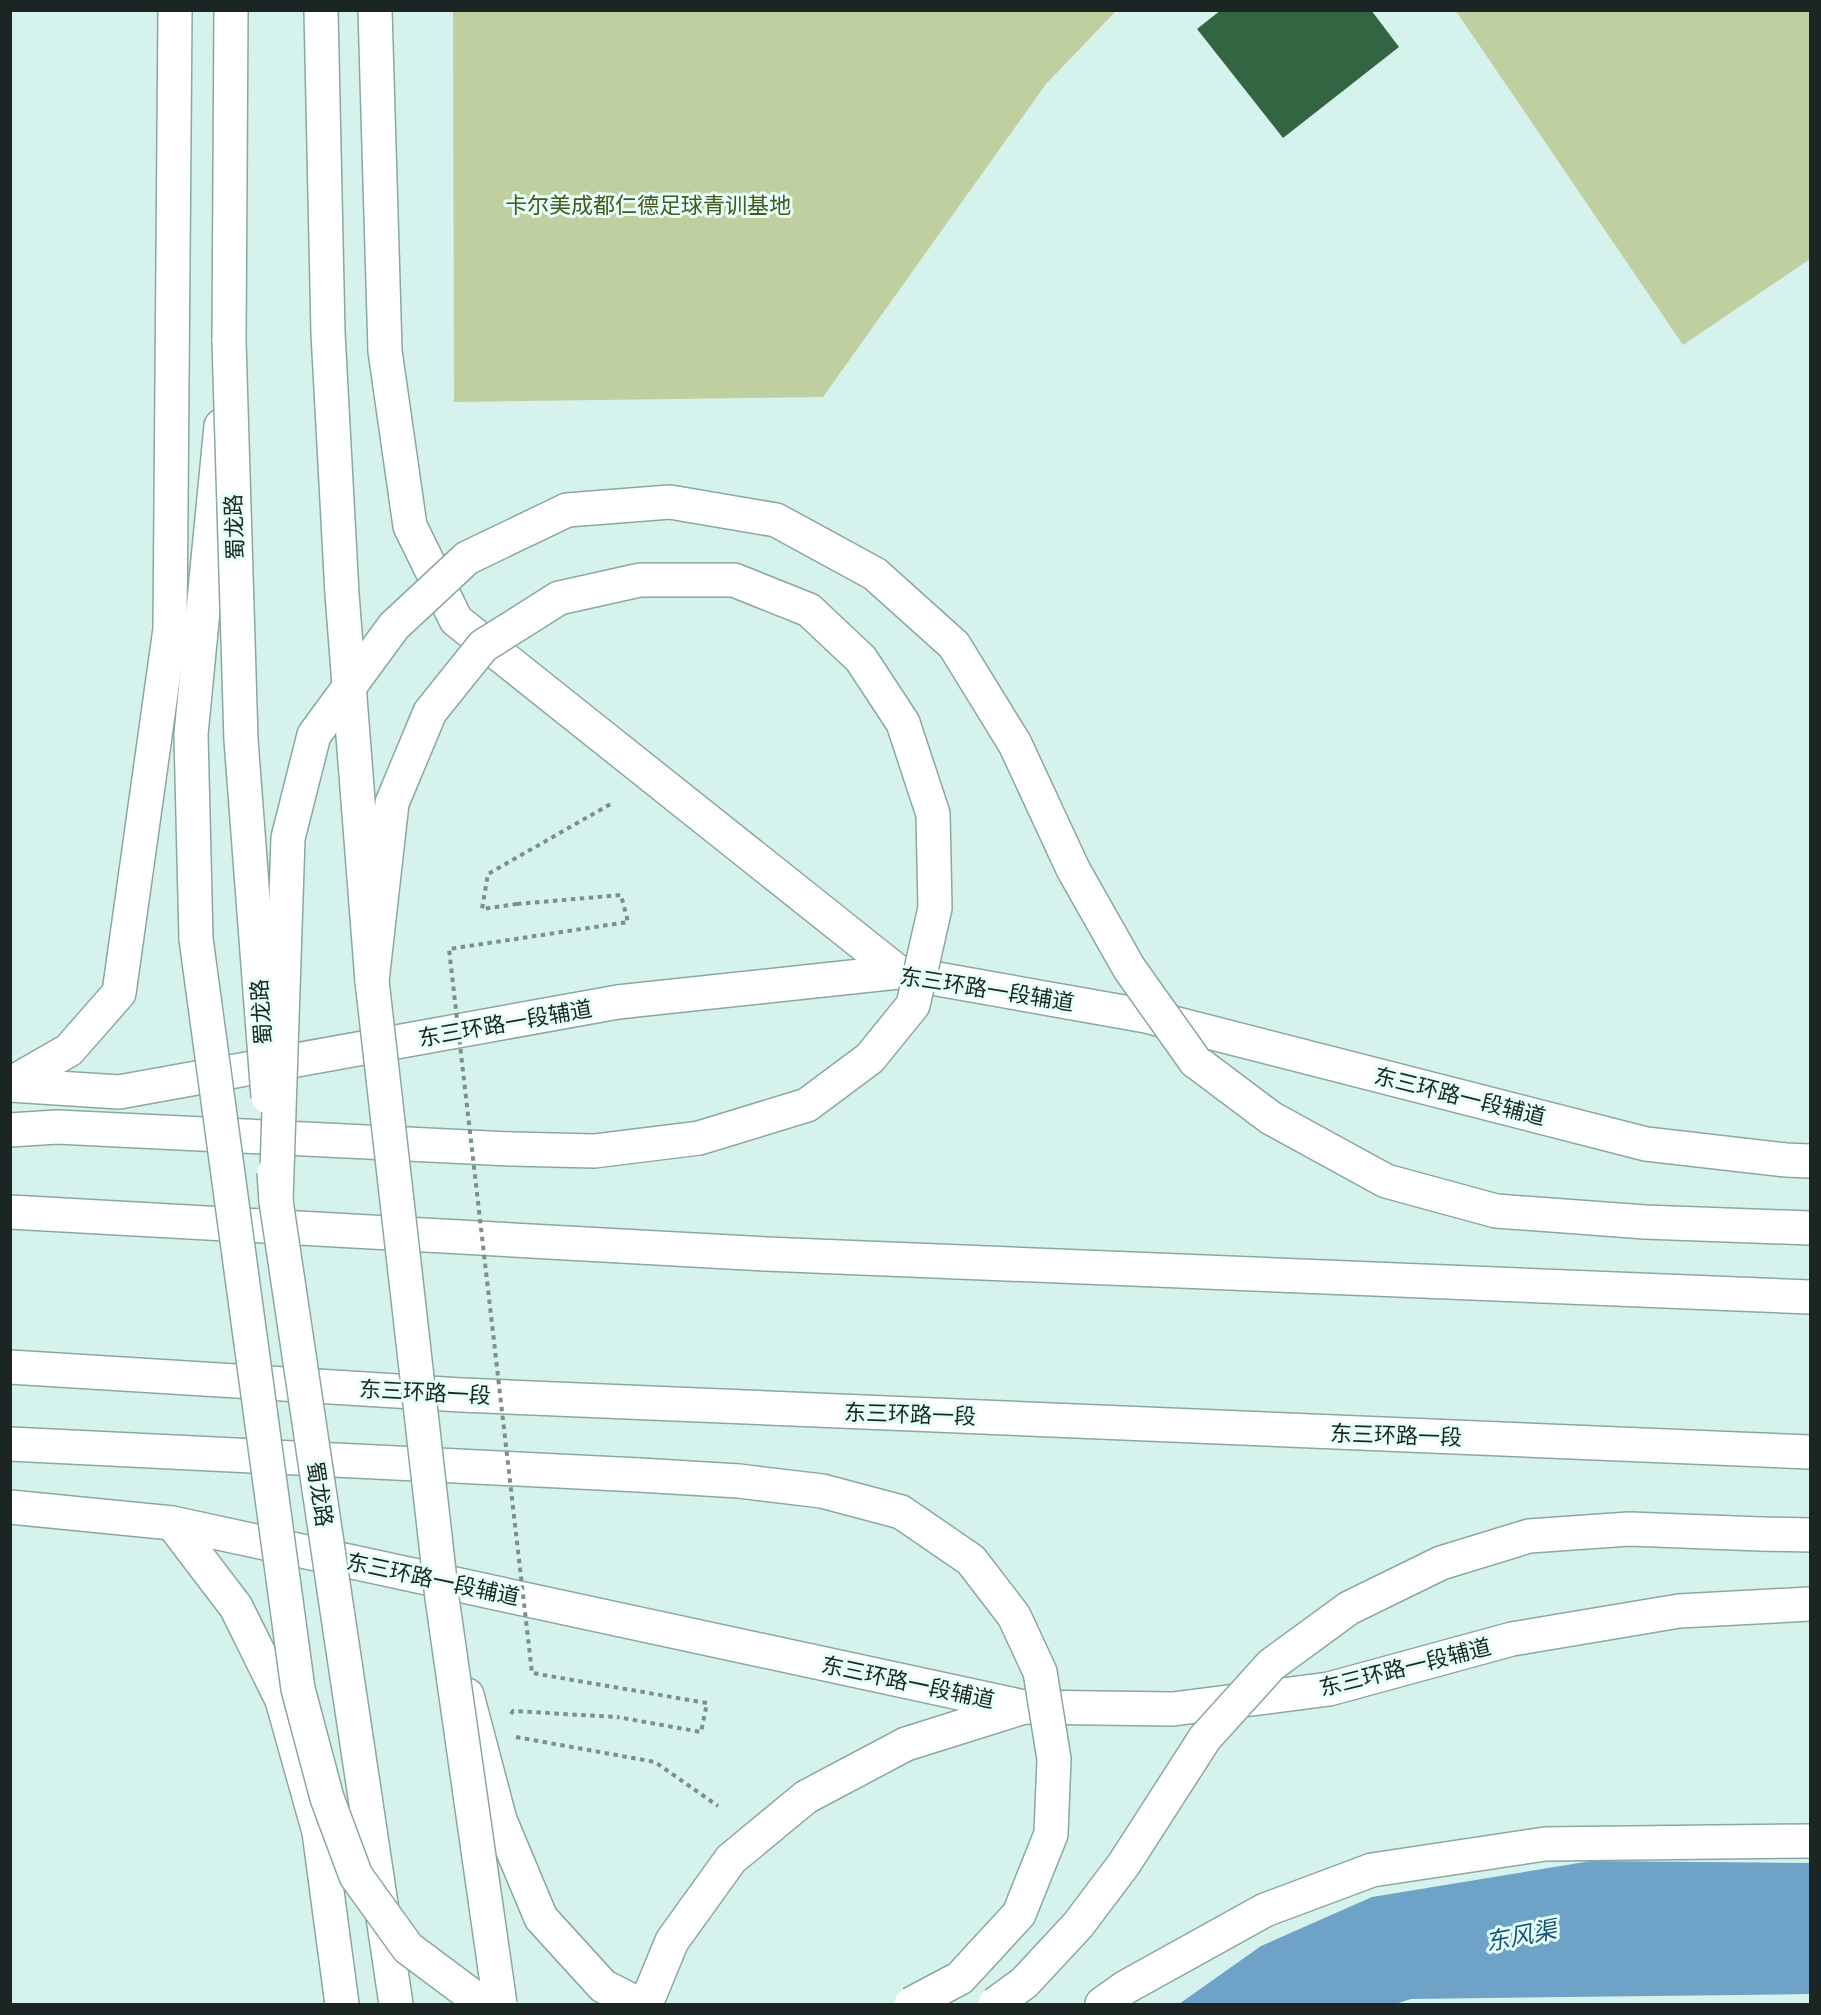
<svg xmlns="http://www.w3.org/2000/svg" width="1821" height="2015" font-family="'Sofia Sans Condensed','Noto Sans SC',sans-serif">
<rect width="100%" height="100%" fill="#d5f3ec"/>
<path fill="#c0cfa0" d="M453,11v-1l663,1 -70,73 -223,313 -369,5z
M1456,11h354v248l-127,86z"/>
<path fill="#6ea2c7" d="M1591,1861l219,2v131l-399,5 -16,5h-216l82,-58 111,-49z"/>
<path fill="#346543" d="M1221,10h150l28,37 -116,91 -86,-109z"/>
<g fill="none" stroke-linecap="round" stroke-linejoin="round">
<defs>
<path id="street" d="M1102,2004l24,-17 139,-77 107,-40 173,-26 265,-3"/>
<path id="secondary" d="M10,1085l109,7 499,-90 280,-30 248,44 500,128 140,16 24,1
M10,1507l162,16 852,184 149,2 156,-20 183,-50 167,-28 131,-7"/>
<path id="primary" d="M375,10l10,341 25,175 46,94 442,352
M229,341l2,-331
M10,1084l59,-34 50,-57 51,-364 5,-619
M172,1523l64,84 46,93 37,132 23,172
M337,1610l59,394
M646,2004l26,-63 59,-82 75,-62 100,-53 118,-37"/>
<path id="highway" d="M196,939l-5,-205 30,-308
M1195,1061l76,57 115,63 110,30 149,11 165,6
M10,1130l47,-3 455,22
M10,1212l756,42 1044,43
M10,1367l451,28 1349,57
M10,1444l629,31
M1761,1534l49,1
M467,1695l33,125 41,98 62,68 35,18"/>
</defs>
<use href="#street" stroke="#8ba7a1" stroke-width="36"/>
<use href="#secondary" stroke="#8ba7a1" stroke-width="36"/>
<use href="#primary" stroke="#8ba7a1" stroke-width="36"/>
<use href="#highway" stroke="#8ba7a1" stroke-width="36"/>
<path stroke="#7b908b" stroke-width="4" stroke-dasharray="4.5 4.5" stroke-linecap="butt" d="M517,904l-35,5 6,-35 126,-72
M511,1714l2,-3 104,6
M516,1737l139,25 63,44"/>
<use href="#street" stroke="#fff" stroke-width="33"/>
<use href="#secondary" stroke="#fff" stroke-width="33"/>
<use href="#primary" stroke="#fff" stroke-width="33"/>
<use href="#highway" stroke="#fff" stroke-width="33"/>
<defs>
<path id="primary-bridge" d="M321,10l7,323 14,261 30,387 70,617 58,406
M229,341l12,399 27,357
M274,1172l2,29 61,409"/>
<path id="highway-bridge" d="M196,939l102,750 29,109 29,78 52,72 75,56
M372,981l20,-178 38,-91 53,-66 76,-48 81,-18h94l75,30 52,49 42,64 30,91 2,94 -22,97 -43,53 -63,47 -108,33 -105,13 -82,-2
M276,1201l12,-363 26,-103 80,-109 73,-68 100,-48 103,-8 106,18 99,54 79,71 61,99 58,125 56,99 66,93
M639,1475l100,6 83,10 79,21 70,48 43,56 26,56 14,87 -3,75 -32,80 -59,64 -49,26
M995,2004l29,-21 54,-58 46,-61 81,-126 66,-73 78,-57 92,-45 88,-27 100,-7 132,5"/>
</defs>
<use href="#primary-bridge" stroke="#8ba7a1" stroke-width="36" stroke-linecap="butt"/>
<use href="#highway-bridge" stroke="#8ba7a1" stroke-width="36" stroke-linecap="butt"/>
<path stroke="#7b908b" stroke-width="4" stroke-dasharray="4.5 4.5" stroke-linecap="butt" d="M517,904l104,-9 7,27 -179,27 83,724 175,30 -6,29 -84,-15"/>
<use href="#primary-bridge" stroke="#fff" stroke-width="33"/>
<use href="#highway-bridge" stroke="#fff" stroke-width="33"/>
</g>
<g text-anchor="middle" stroke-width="6" stroke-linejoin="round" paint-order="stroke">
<g font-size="22" fill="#48571b" stroke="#e6fff9">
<text x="648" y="213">卡尔美成都仁德足球青训基地</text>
</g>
<g font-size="22" fill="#1b2624" stroke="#e6fff9">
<text transform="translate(234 527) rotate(-92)" y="8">蜀龙路</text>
<text transform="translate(987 989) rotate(9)" y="8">东三环路一段辅道</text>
<text transform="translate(261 1012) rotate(-94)" y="8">蜀龙路</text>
<text transform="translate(505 1023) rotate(-10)" y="8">东三环路一段辅道</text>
<text transform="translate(1460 1096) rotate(14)" y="8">东三环路一段辅道</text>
<text transform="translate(425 1392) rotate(3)" y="8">东三环路一段</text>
<text transform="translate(910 1414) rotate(2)" y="8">东三环路一段</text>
<text transform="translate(1396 1435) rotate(2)" y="8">东三环路一段</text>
<text transform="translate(320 1494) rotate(81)" y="8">蜀龙路</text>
<text transform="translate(433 1579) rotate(12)" y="8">东三环路一段辅道</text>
<text transform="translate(1405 1667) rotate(-14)" y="8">东三环路一段辅道</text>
<text transform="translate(908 1682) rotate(12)" y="8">东三环路一段辅道</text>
</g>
<g font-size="24" font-style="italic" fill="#165479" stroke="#e6fff9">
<text transform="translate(1521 1936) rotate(-11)" y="8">东风渠</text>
</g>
</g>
<rect width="1821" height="2015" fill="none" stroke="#1b2624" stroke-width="24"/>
</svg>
